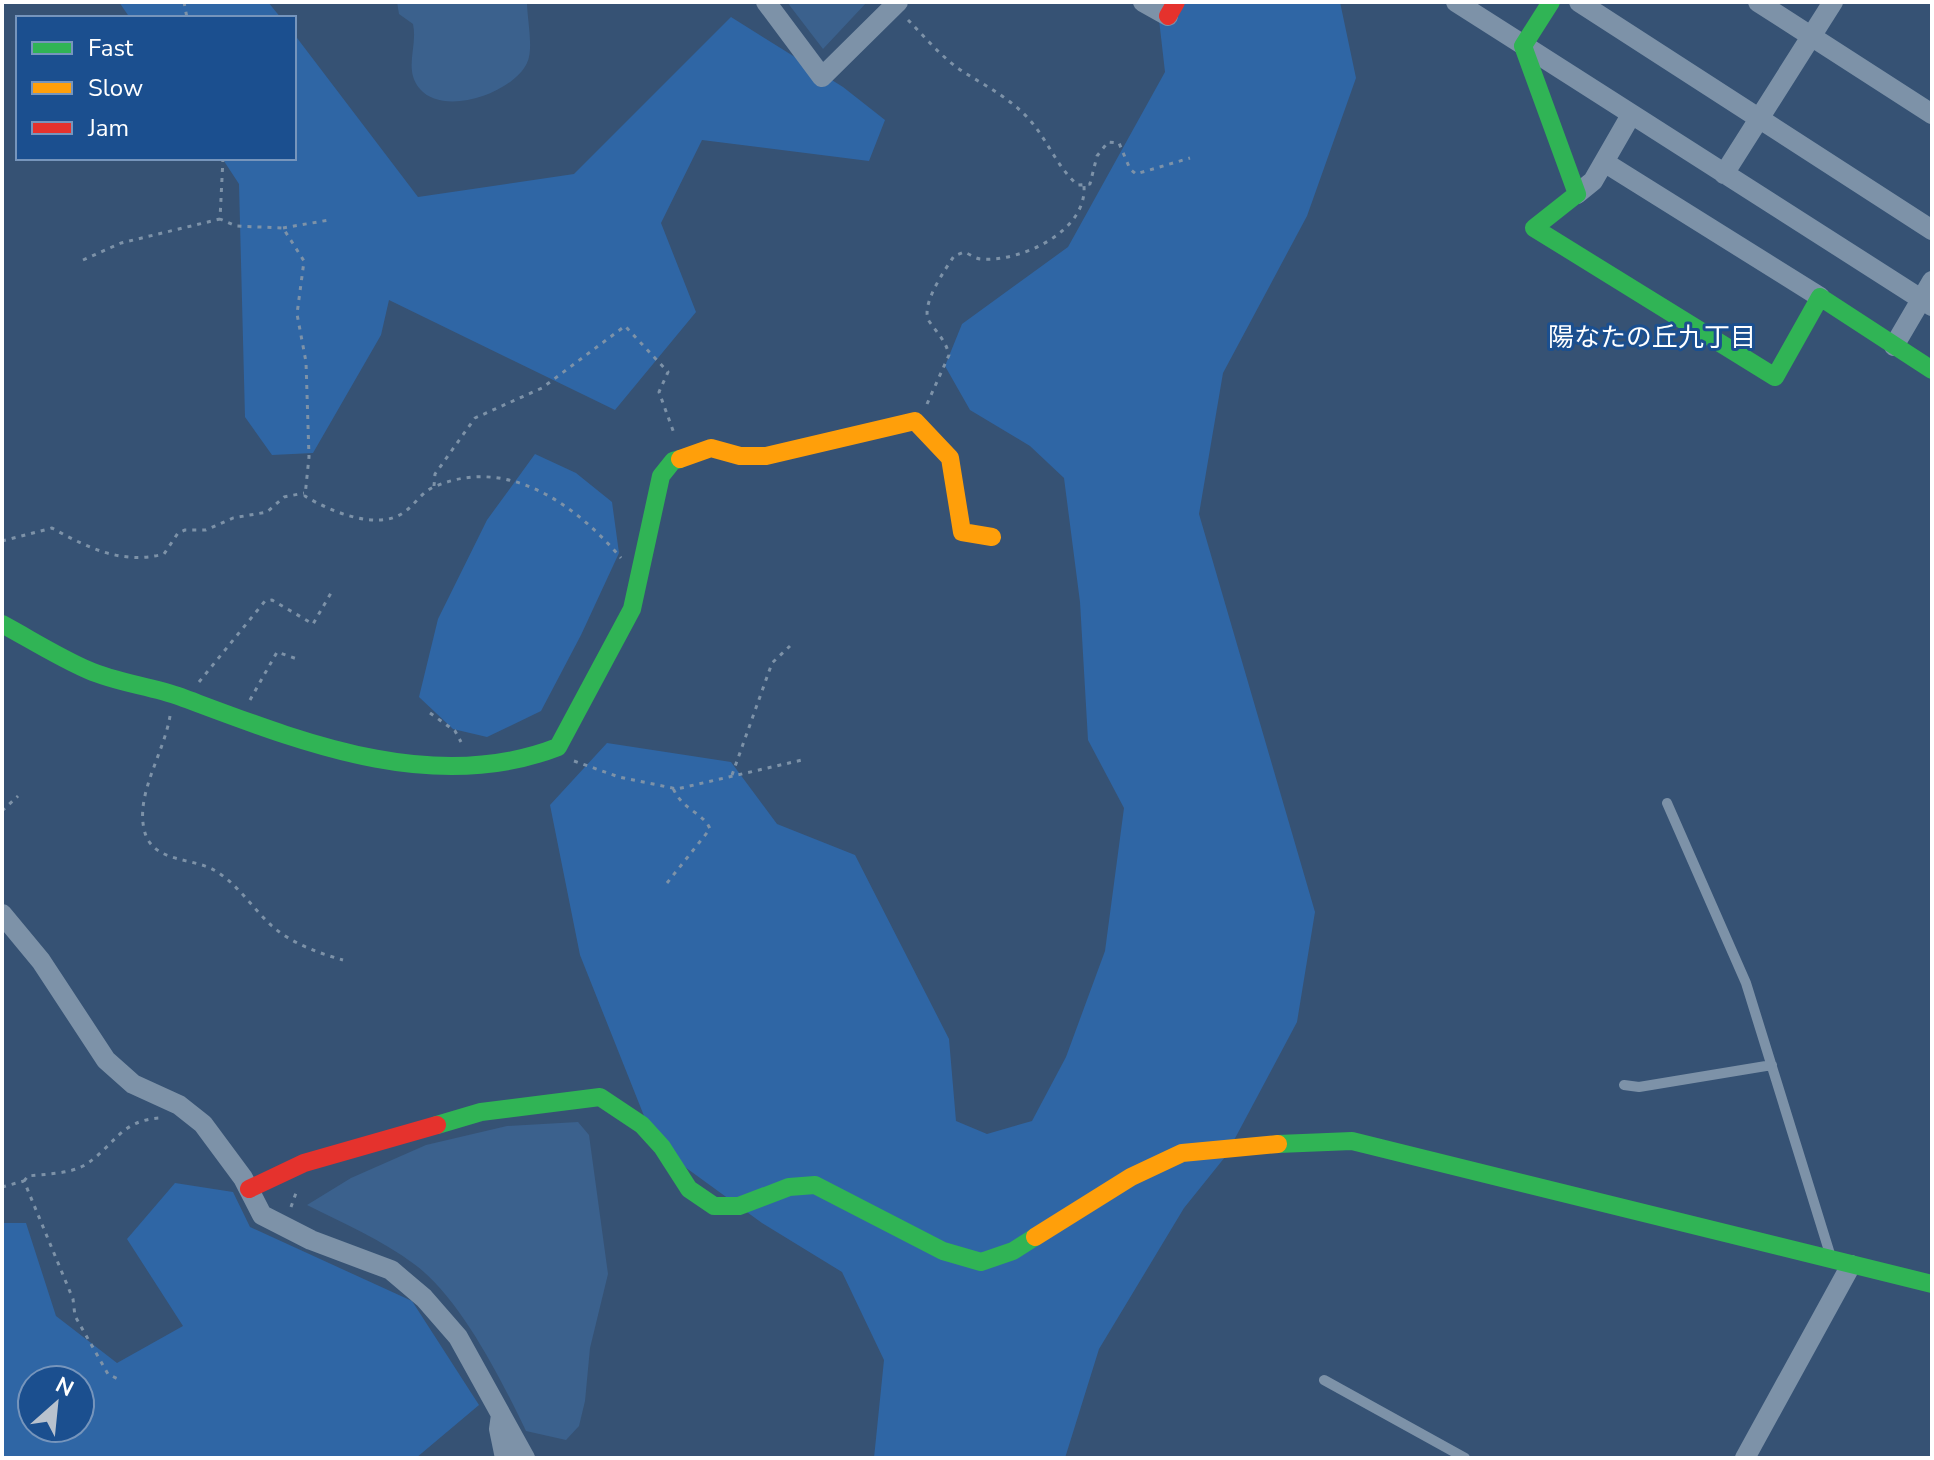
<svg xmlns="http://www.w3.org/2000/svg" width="1934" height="1460" font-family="'Nunito Sans','Noto Sans JP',sans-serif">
<rect width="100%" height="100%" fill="#365274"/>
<path fill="#2f66a5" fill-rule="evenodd" d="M119,2h149l13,16h-151z
M1157,2h183l16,76 -49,138 -84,157 -24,141 116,398 -18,110 -72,135 -41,51 -85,141 -34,109h-191l10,-98 -42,-88 -80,-49 -106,-77 -76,-191 -30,-150 57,-62 124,19 46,62 78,31 94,184 7,82 31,13 45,-13 34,-64 39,-106 19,-143 -36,-68 -8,-138 -16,-124 -34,-32 -60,-36 -25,-44 17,-42 106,-77 97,-175z
M731,17l112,70 42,33 -16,41 -167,-21 -41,83 35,89 -81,98 -226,-110 -8,35 -68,118 -41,2 -27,-38 -6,-233 -17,-26h72v-124l124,163 156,-23z
M535,454l41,19 36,29 7,51 -38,82 -40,76 -54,26 -34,-8 -34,-32 19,-78 49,-99z
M175,1183l58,9 17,35 162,74 67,104 -63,53h-414v-235h24l30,93 61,47 66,-37 -56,-87zM80,1380v48h-48v-48z"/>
<path fill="#3b618d" d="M397,2h130c0,17 7,47 0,61 -14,30 -83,54 -107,26 -17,-20 -2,-42 -7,-65l-14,-10z
M787,2h80l-44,47z
M578,1122l11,13 19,139 -18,74 -5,53 -6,25 -13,14 -40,-9c-24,-50 -66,-134 -112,-167 -32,-24 -71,-41 -107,-59l44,-27 75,-33 81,-19z"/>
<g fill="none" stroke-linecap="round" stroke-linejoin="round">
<path stroke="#7d92a8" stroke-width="3" stroke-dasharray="4 6" stroke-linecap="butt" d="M184,2l3,16
M908,20c17,17 33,37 54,51 22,14 46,26 65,46 20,21 30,51 51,68l12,-1 7,-28 11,-14 11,1 11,26 6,5 54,-16
M223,158l-3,61 16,7 47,2 21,33 -7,53 9,48 3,95 -4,39c24,15 72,35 98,17 12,-8 19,-22 33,-27 72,-30 139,18 185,72
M283,228l46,-8
M83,260l38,-17 99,-24
M927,404l22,-49c-3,-14 -12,-22 -20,-34 -9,-16 16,-51 25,-65l10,-4c6,2 11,7 18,7 38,3 105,-27 102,-73
M434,486l1,-12 40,-56 67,-30 83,-62 43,46 -9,20 16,44
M2,541l50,-13c36,20 70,37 112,26l14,-21 7,-3h21l27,-12 34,-6 17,-15 20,-4
M199,682l66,-81 7,-1 41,24 18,-31
M250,700l27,-48 23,8
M430,713l25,18 6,11
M170,716c-6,37 -34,77 -26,113 7,34 47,28 70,41 23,13 38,38 58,56 19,17 46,27 71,34
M574,761l45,16 58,12 125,-29
M732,775l40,-112 18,-17
M2,811l16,-15
M667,883l43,-54c-6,-16 -28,-19 -37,-41
M24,1181l4,-5c17,-2 40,-2 55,-10 31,-18 36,-46 77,-48
M2,1187l22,-6 49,118 2,17 33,58 10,5
M291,1207l5,-14"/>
<path stroke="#7d92a8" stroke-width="10" d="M1667,803l79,180 84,271
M1624,1085l15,2 133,-22
M1324,1380l141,78"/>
<path stroke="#7d92a8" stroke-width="20" d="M766,2l56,75 76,-75
M1143,2l25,14
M1456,2l476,304
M1579,2l353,228
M1758,2l174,112
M1604,162l216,135
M1724,174l109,-172
M1577,194l16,-13 38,-66
M1894,346l38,-65
M2,914l39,47 65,99 27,24 46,21 24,19 40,54 19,37 49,25 80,30 33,28 34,39 67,121
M501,1415l-2,14 6,29
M1745,1458l106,-193"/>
<path stroke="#30b455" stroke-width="18" d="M1551,2l-28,44 54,148 -43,34 241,149 45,-80 112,73
M2,624c28,15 56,33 86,46 29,13 63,16 93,27 118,44 252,99 377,50l74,-138 29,-133 12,-15 7,-2
M437,1125l44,-13 119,-15 42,28 20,22 27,42 25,17h25l50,-19 26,-2 128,66 38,11 32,-11 22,-14
M1278,1144l74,-3 580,143"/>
<path stroke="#ff9f0a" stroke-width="18" d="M680,459l31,-11 29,8h26l149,-35 35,37 12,74 30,5
M1035,1237l96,-60 51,-24 96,-9"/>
<path stroke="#e5322d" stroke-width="18" d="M1168,16l8,-14
M249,1189l55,-26 133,-38"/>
</g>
<g text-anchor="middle" stroke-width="6" stroke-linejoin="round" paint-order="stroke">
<g font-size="26" fill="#fff" stroke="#1b4f8f">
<text x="1652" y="346">陽なたの丘九丁目</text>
</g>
</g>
<rect width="1934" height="1460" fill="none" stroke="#ffffff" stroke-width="8"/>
<rect x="16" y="16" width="280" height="144" fill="#1b4f8f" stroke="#7695bc" stroke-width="2"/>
<rect x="32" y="42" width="40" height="12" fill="#30b455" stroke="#7695bc" stroke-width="2"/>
<text x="88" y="56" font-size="24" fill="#ffffff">Fast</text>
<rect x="32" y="82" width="40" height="12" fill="#ff9f0a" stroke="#7695bc" stroke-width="2"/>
<text x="88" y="96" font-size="24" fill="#ffffff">Slow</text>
<rect x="32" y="122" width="40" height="12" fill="#e5322d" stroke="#7695bc" stroke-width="2"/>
<text x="88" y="136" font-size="24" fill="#ffffff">Jam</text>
<g transform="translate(56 1404) rotate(27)"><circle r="38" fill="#1b4f8f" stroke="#7695bc" stroke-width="2"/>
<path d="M0-6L14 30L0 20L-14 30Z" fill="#b9c2ce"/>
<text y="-12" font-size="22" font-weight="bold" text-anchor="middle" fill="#ffffff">N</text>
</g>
</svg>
